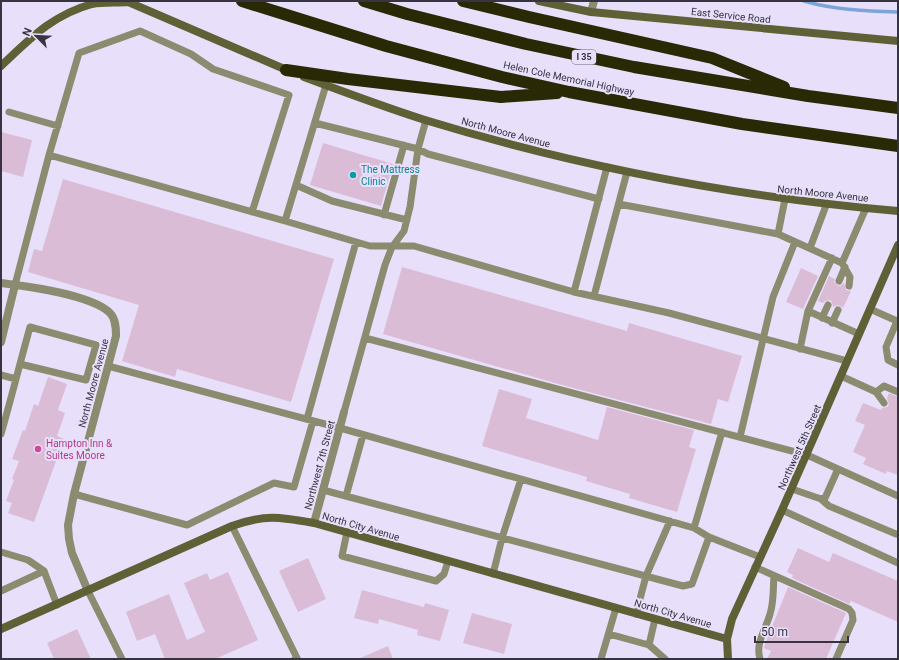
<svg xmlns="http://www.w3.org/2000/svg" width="899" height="660" font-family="Roboto,sans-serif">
<rect width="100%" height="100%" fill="#e8dffb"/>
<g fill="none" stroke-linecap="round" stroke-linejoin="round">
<path stroke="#7da4d9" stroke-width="3.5" d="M804,1c31,9 62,10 94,11"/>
</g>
<path fill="#dbbcd6" d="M1,132l31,8 -9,37 -22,-6z
M323,143l70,21 -12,42 -71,-21z
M63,179l271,80 -43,143 -114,-33 -2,8 -53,-16 17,-56 -111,-33 6,-23 8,2z
M402,267l225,64 2,-8 113,33 -14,46 -10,-3 -7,25 -149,-39 -179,-51z
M801,268l17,8 -15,33 -17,-7z
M829,276l6,3 -1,3 3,3 3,1 4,-3 2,7 5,1 -8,17 -5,-3 -5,2 -1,-5 -2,-2 -5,1 -2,2 -5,-2z
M48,377l19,7 -9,26 7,3 -8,23 7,3 -30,83 -26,-9 4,-10 -6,-2 8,-21 -2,-1 7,-18 -7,-2 11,-29 2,1 9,-27 4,2z
M499,389l33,10 -6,19 72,22 9,-33 87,23 -5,17 7,2 -19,63 -48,-14 1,-4 -44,-13 1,-4 -105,-31z
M889,393l9,4v78l-11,-4 -1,3 -23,-10 3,-6 -13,-6 12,-27 -10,-4 8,-18 18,7 1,-2 5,-1 2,-2 -2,-7z
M798,548l31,14 4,-9 65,28v41l-47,-21 -2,3 -57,-26 1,-3 -6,-3z
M308,558l18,41 -28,13 -19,-41z
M228,572l30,68 -43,19h-50l-10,-25 -18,7 -11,-29 43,-18 18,46 18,-8 -21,-49 23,-10 3,7z
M788,587l58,26 -20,46h-59l4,-8 -7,-3 1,-4z
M362,590l62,17 1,-4 24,7 -9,31 -23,-6 1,-5 -39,-11 -1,5 -24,-6z
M472,613l40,11 -8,30 -41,-11z
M77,629l14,30h-37l-7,-16z
M388,646l5,13h-35z"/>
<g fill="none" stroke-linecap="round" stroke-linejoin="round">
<path stroke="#8a8b6f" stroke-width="7" d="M9,112l49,14
M315,123l103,26 10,5 171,45
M49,155l30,-102 61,-22 51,23 22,15 76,26 -37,117
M296,185l36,16 75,19
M619,204l159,30 7,-35
M384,215l20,-70
M285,221l41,-136
M778,234l64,29 24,-55
M810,248l17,-45
M832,258l-24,53 51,23
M842,263l8,14 -1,9
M839,281l6,-14
M15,285l34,-130 236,66 85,25h44l160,46 95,21 178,48
M574,292l33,-125
M594,296l33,-124
M870,309l27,12 -11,26 2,13 10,5
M822,318l6,-13
M832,323l6,-13
M365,338l442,117 91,41
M800,349l8,-38
M108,366l232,62 354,100 15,9 51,20
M1,375l15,4
M841,376l35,16 8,-6 14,6
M876,392l8,11
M344,412l41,-147 7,-18 12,-16 6,-24 8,-58 8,-29
M307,419l49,-177
M1,434c10,-35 19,-71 29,-107l66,18 -10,35 -66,-16
M740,437l33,-140 22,-55
M792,489l29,10 4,-1 13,-29
M323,490l360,96 9,-2 17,-47
M74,494l113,31 87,-42 20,4 19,-66
M346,496l17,-61
M821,499l8,7 67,28
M782,510l116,53
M232,526l65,132 -2,1
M694,528l28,-96
M347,532l-5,24 94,25 8,-7 4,-13
M1,552l27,8 16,11
M755,567l94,42 3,4 1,7 -17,39
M493,574l9,-36 19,-59
M1,591l43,-20 13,34
M88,591l34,68
M636,614l10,-38 24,-55
M655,619l-6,26 16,14
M609,634l40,11
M601,659l15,-51
M760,659c-5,-16 6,-30 10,-45 4,-12 3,-26 4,-38"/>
<path stroke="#8a8b6f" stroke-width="8" d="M591,12l3,-11
M1,283c25,3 91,12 109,30 6,6 6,16 6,23l-42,158 -6,31 1,14 3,14 16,38
M1,342l14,-57
M314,523l30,-111"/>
<path stroke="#606037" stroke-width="8" d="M126,1l163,70
M539,1l52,11 307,29
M1,66c29,-27 51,-51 91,-62 11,-2 25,-1 36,-2
M304,77c40,15 80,30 121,43 154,47 313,77 473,91
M1,629l231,-103c34,-12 48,-9 82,-3l413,116
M728,659l-1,-20 5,-20 50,-109 116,-265"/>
<path stroke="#292905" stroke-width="12" d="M242,1l144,45 116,31 67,15 173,32 156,22
M364,1l43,13 119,30 108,23 174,29 90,12
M463,1l66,16 183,41 72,29
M286,70l62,9 153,18 56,-4"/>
</g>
<circle fill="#0f9aa8" stroke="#e8dffb" stroke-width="1.5" cx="353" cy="175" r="4"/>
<circle fill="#d1479c" stroke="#e8dffb" stroke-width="1.5" cx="38" cy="449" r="4"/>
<g text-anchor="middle" stroke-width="4" stroke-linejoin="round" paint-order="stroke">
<rect fill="#e8dffb" stroke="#6c6779" stroke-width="1" x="572" y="50" width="24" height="14" rx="3"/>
<g font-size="9" font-weight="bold" fill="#373341">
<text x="584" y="60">I 35</text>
</g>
<g font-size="10" fill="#373341" stroke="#e8dffb">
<text transform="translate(731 15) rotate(6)" y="4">East Service Road</text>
<text transform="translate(569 78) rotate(12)" y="4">Helen Cole Memorial Highway</text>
<text transform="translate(506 132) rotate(15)" y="4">North Moore Avenue</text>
<text transform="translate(823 193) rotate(6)" y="4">North Moore Avenue</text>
<text transform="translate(93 383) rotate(-75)" y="4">North Moore Avenue</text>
<text transform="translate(799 447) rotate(-66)" y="4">Northwest 5th Street</text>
<text transform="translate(319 465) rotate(-75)" y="4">Northwest 7th Street</text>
<text transform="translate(361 526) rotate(16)" y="4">North City Avenue</text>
<text transform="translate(673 613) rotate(16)" y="4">North City Avenue</text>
</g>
<g font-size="10" fill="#0d838f" stroke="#e8dffb" text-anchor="start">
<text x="361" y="173">The Mattress<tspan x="361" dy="12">Clinic</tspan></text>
</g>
<g font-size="10" fill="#b23c85" stroke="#e8dffb" text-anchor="start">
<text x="46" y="447">Hampton Inn &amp;<tspan x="46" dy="12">Suites Moore</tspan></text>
</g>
</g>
<rect width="899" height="660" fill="none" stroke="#373341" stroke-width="4"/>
<g transform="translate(36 36) rotate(294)" stroke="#e8dffb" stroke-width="3" paint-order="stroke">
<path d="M0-3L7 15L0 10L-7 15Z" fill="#373341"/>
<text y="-6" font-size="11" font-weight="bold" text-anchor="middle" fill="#373341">N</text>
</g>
<path d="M755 636v6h93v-6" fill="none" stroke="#373341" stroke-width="2"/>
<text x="761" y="636" font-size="12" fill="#373341" stroke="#e8dffb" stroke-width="3" paint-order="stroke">50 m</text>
</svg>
